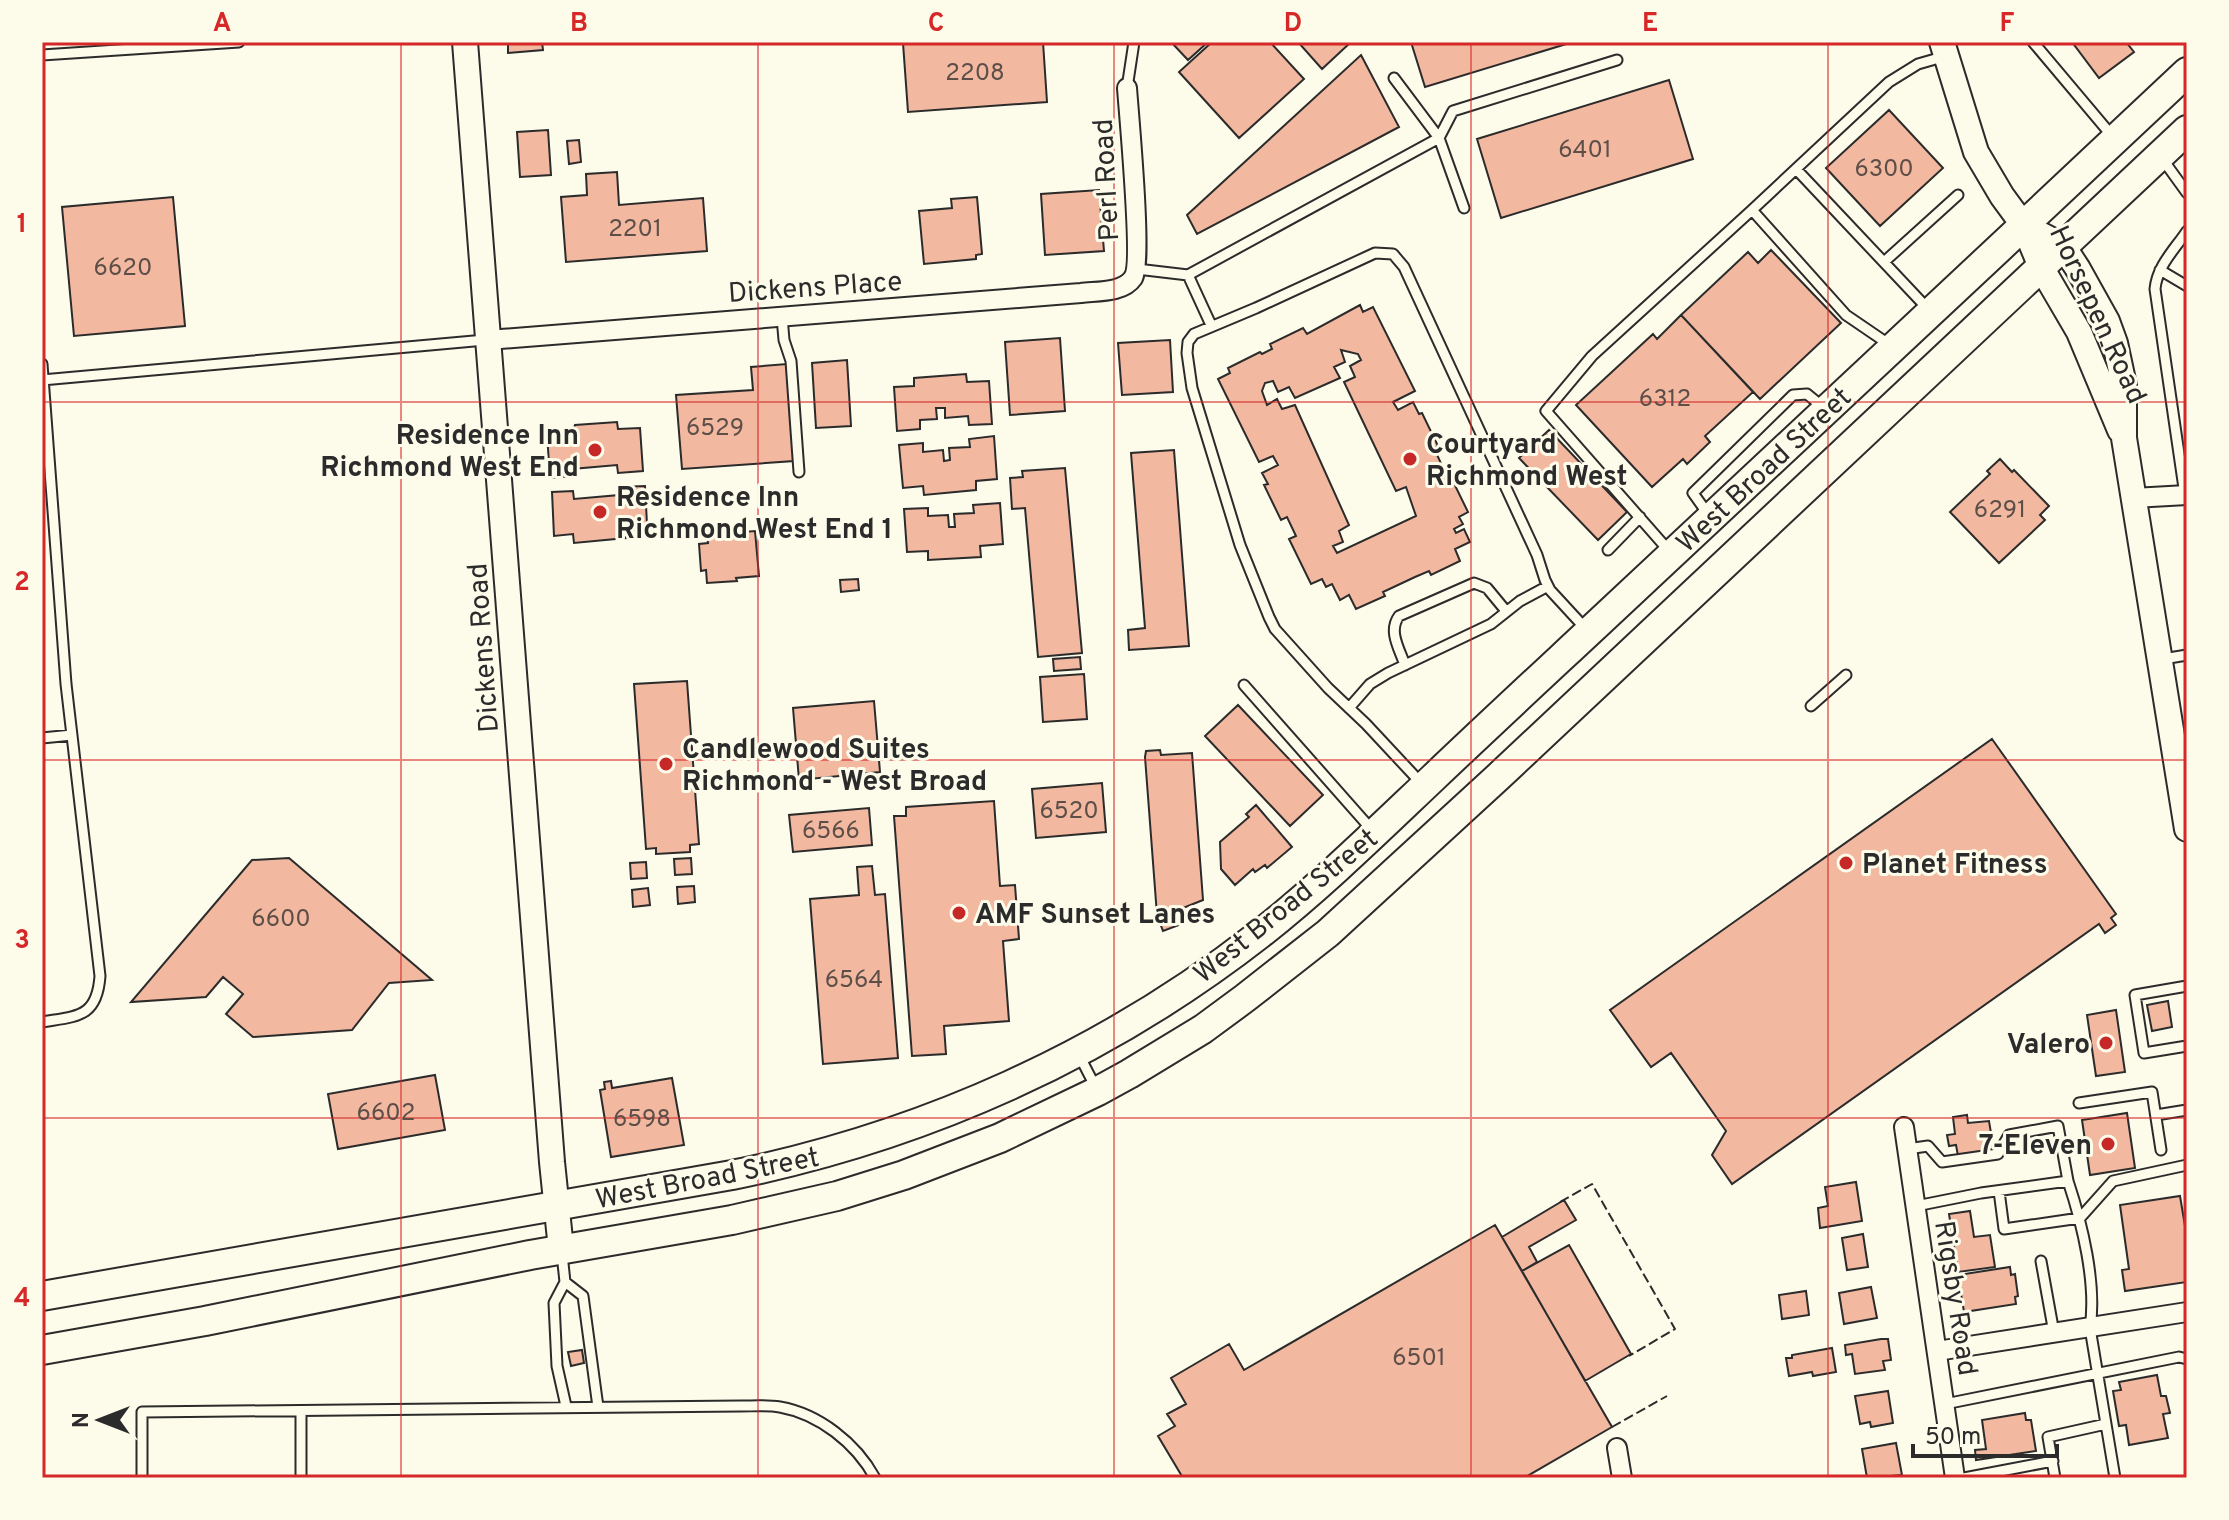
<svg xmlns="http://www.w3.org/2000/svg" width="2229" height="1520" font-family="Overpass,sans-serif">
<rect width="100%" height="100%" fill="#fdfbea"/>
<path fill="#f2b8a0" stroke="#2b2b2b" stroke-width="2" fill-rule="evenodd" d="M508,42h34l1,8 -35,3z
M1043,42l4,60 -139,10 -5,-69z
M1171,42h37l-20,18z
M1212,42h58l34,37 -65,59 -60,-66z
M1298,42h53l-29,27z
M1411,42h162l-148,45z
M2072,42h54l8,10 -35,26z
M1361,55l38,72 -202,107 -10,-19z
M1669,80l24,79 -192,59 -24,-79z
M1889,110l54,58 -63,58 -54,-58z
M548,130l3,45 -31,2 -3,-45z
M579,140l2,22 -12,2 -2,-23z
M617,172l2,33 84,-7 4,53 -141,11 -5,-65 26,-2 -1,-21z
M1099,190l5,61 -59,4 -4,-61z
M173,197l12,129 -111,10 -12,-129z
M977,197l5,57 -6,1v4l-52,5 -5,-53 33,-3 -1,-9z
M1771,250l70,73 -81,76 -79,-84 67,-63 10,11z
M1360,305l3,7 10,-5 42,84 -22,11 5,8 15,-8 6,12 3,-1 16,33 -4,2 9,20 3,-1 22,45 -9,5 4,7 -9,5 2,4 8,-4 6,13 -15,7 5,12 -29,14 -2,-4 -14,6 -32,15 2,4 -29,13 -7,-14 -9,5 -8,-16 -6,3 -4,-8 -11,5 -22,-45 7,-3 -9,-19 -6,3 -17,-35 4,-1 -6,-11 16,-8 -5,-9 -14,6 -41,-83 12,-6 -2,-5 32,-16 2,2 10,-5 -2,-5 33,-16 4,6zM1341,350l17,4 3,6 -11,6 5,11 -11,5 52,109 10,-4 10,29 -79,37 -4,-7 10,-4 -4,-11 10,-6 -54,-120 -13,4 -5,-10 -10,6 -5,-14 3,-8 8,-2 5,11 11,-5 6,11 45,-20 -6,-11 11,-5z
M1681,315l72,77 -48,44 5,6 -23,22 -4,-5 -31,28 -76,-82 77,-71 4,5z
M1060,338l5,73 -55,4 -5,-73z
M1170,340l3,52 -51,3 -4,-52z
M847,360l4,66 -35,2 -4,-65z
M787,364l7,97 -112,8 -6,-74 77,-5 -2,-23z
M966,374l1,8 22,-1 3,43 -23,1 -1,-9 -23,2v-10h-9l1,11 -17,1v9l-23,2 -3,-44 20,-1v-8z
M617,422l1,7 22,-1 3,43 -25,2 -1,-8 -45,4v7l-22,2 -3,-44 26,-4 2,-5z
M1549,430l78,82 -29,28 -79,-82z
M994,436l3,43 -21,2v9l-52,5 -1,-9 -20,2 -4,-43 24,-2v9l20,-2 1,11 6,-1 -1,-12 21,-1 -1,-8z
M1174,450l15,196 -60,4 -1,-20 17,-2 -14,-175z
M2000,459l12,13 2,-2 35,36 -9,9 5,5 -46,43 -49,-51 40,-38 -3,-3z
M1065,468l17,185 -44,4 -13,-149 -13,1 -2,-31 13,-1 -1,-6z
M645,486l2,38 -3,5 -18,1v8l-52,5 -1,-9 -19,2 -2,-44 21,-1 1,8 45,-4v-8z
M1000,503l3,41 -23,2 1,11 -53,3v-9l-21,1 -3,-43 24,-1v8l20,-1 1,12h6l-1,-13 20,-1 -1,-8z
M755,531l4,45 -23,2 1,3 -30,2 -1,-13 -5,1 -2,-27 9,-1 -1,-8z
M858,579l1,11 -18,2 -1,-12z
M1080,657l1,12 -27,2 -1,-12z
M1084,674l3,45 -44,3 -3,-45z
M687,681l12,163 -9,1v7l-34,2v-6l-10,1 -12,-165z
M874,701l6,71 -81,8 -6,-72z
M1238,705l85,90 -33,31 -85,-90z
M1992,739l124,175 -5,4 5,7 -11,8 -6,-9 -367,260 -20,-29 14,-24 -55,-78 -20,14 -41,-57z
M1160,750l1,5 31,-2 11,147 -30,12 6,13 -16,6 -6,-16 -12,-158 1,-6z
M1102,783l4,49 -70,6 -4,-49z
M994,801l6,85 15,-1 4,54 -16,2 6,80 -65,5 2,28 -34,2 -18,-240h12v-9z
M1256,805l36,42 -25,21 -2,-3 -10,7 -2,-3 -18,16 -14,-16 -1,-27 29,-25 -3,-3z
M869,808l3,37 -79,7 -4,-37z
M289,858l143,122 -43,3 -37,47 -99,7 -27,-23 17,-20 -20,-17 -17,20 -75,5 121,-142z
M691,858l1,16 -17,1 -1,-16z
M646,862l1,16 -16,1 -1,-16z
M872,866l3,29 10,-1 13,164 -75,6 -13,-165 49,-4 -2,-28z
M694,886l1,16 -17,2 -1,-17z
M648,888l2,17 -17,2 -1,-17z
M2168,1001l4,26 -20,4 -5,-26z
M2116,1010l9,62 -29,4 -9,-61z
M435,1075l10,55 -107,19 -10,-55z
M672,1078l12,67 -73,12 -11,-67 5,-1 -1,-7 7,-1 1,7z
M2127,1113l8,55 -45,7 -8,-55z
M1967,1115l1,8 21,-2 5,30 -36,5 -2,-11 -7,1 -2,-11 8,-1 -2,-17z
M1856,1182l6,39 -42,7 -2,-20 10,-2 -3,-19z
M2180,1196l7,42v44l-62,9 -3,-21 7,-1 -9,-64z
M1564,1200l12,20 -47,27 8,15 -15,9 -20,-34z
M1970,1211l4,26 16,-2 5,32 -37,5 -9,-58z
M1495,1225l117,202 -88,51h-341l-25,-42 17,-10 -8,-12 19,-10 -15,-26 58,-34 15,26z
M1863,1234l5,33 -21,3 -5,-32z
M1569,1245l62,109 -46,27 -63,-110z
M2010,1267l1,8 4,-1 3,22 -3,1 1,7 -52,8 -6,-37z
M1871,1287l6,31 -33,6 -5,-31z
M1806,1291l3,24 -27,4 -3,-24z
M1881,1339h7l3,21 -8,1 2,9 -30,4 -3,-20 -6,1 -1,-10z
M1832,1348l4,24 -23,4 -1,-4 -23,4 -3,-18h6v-3z
M582,1350l2,13 -13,3 -3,-14z
M2157,1375l4,21h5l4,17 -7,1 5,24 -39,7 -3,-20 -7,1 -6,-35 8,-1 -2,-8z
M1888,1391l5,32 -22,4 -1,-5 -10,2 -5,-28z
M2025,1413l1,7h5l5,31 -60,9 -1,-10 11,-1 -4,-29z
M1896,1443l6,32 -35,3 -5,-29z"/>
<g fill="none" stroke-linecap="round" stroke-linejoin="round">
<defs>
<path id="lane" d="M2033,42l80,95
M42,55l197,-13
M1127,88l7,-46
M2161,157l26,36
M1796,169l132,140
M1464,208l-25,-70 14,-27 164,-51
M1884,262l74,-67
M1137,269l51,6 251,-137 -45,-60
M2160,270l27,16
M1188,275l23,50
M782,317l2,23 7,21 8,111
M1890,345l-44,-30 -94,-105 137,-128 29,-18 28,-8
M42,364l24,320 34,292c-3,42 -23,40 -58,46
M42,380l443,-40
M2185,495l-30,-206c2,-23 20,-40 32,-58
M1708,514l-15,-21 100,-98 14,-1 17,14
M1608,550l32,-33
M1670,552l-124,-141 46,-55 160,-146
M2163,659l24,-4
M1405,665c-6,-17 -17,-34 -6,-49l75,-33 13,5 19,23
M1244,685l128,145
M1811,706l35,-31
M1349,708l21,-24 18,-11 103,-49 29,-23 28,-15
M42,738l30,-3
M1422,784l-56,-60 -38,-36 -53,-59 -6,-12 -29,-72 -48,-157 -5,-35 1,-11 6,-8 62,-26 119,-55 18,1 11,13 133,288 8,25 5,10 35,38
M2187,986l-52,9 9,58 43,-7
M1079,1055l17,33
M2079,1103l73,-11 9,58
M2156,1115l31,-5
M1907,1149l21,-3 14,16 56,-8 11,-19 49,-9 10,55
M1999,1191l5,38 76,-11 33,-37 74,-16
M1916,1206l65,-13 87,-12c14,42 29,103 22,147l25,150
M562,1254l3,28 -11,21 3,63 9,40
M2041,1261l13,72
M565,1282l18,14 15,111
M1945,1404l234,-47 8,2
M301,1411v67
M142,1478v-66l599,-6c13,0 27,-1 39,1 39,7 76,36 95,71
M1964,1478l89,-17
M2055,1478l-7,-41 58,-13"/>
<path id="street" d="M488,340l593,-47c16,-2 42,0 52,-15 10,-14 -4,-162 -6,-190
M2133,498l54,-3
M1904,1127l51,351
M1937,1351l250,-39
M1617,1448l5,30"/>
<path id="secondary" d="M465,42l87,1120 9,87
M1942,42l34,110 26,44 22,30 17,41 38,65 41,98
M2024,226l39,20 15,23 29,52 8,22 9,42v53l63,391"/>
<path id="primary" d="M42,1296l690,-121c192,-39 373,-120 528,-241 61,-48 117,-103 173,-156 63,-60 127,-119 190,-178 189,-175 376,-352 564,-528
M42,1350l163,-29 325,-66 202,-35 105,-24 67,-21 96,-37 98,-47 31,-17 74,-45 42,-31 83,-65 170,-156 689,-647"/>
</defs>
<use href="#lane" stroke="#2b2b2b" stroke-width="13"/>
<use href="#street" stroke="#2b2b2b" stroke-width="22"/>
<use href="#secondary" stroke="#2b2b2b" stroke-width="28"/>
<use href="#primary" stroke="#2b2b2b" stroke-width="32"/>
<use href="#lane" stroke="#fdfbea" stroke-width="9"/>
<use href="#street" stroke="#fdfbea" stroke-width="18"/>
<use href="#secondary" stroke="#fdfbea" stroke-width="24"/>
<use href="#primary" stroke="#fdfbea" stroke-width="28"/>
<path stroke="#2b2b2b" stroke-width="2" stroke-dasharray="10 4" stroke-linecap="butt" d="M1560,1202l32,-18 83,145 -46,27
M1612,1427l55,-31"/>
</g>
<path fill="none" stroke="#d62828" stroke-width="2" stroke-opacity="0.55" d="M401,42v1436M758,42v1436M1114,42v1436M1471,42v1436M1828,42v1436M42,402h2145M42,760h2145M42,1118h2145"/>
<g fill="#c62828" stroke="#fdfbea" stroke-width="3">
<circle cx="595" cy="450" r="8"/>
<circle cx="1410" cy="459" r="8"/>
<circle cx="600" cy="512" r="8"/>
<circle cx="666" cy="764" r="8"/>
<circle cx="1846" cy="863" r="8"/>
<circle cx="959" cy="913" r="8"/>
<circle cx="2106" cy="1043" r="8"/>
<circle cx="2108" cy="1144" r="8"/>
</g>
<g text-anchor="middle" stroke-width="6" stroke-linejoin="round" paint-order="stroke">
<g font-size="24" fill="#5d4e48">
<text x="975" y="80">2208</text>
<text x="1585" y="157">6401</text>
<text x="1884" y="176">6300</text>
<text x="635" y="236">2201</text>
<text x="123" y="275">6620</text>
<text x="1665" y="406">6312</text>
<text x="715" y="435">6529</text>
<text x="2000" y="517">6291</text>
<text x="1069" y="818">6520</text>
<text x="831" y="838">6566</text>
<text x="281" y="926">6600</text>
<text x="854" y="987">6564</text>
<text x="386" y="1120">6602</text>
<text x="642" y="1126">6598</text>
<text x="1419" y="1365">6501</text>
</g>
<g font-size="28" fill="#2b2b2b" stroke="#fdfbea">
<text transform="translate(1105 180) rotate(-93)" y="10">Perl Road</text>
<text transform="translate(815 286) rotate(-4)" y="10">Dickens Place</text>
<text transform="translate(2099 314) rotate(65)" y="10">Horsepen Road</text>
<text transform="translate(1763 469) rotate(-43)" y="10">West Broad Street</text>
<text transform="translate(482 648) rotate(-94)" y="10">Dickens Road</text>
<text transform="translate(1285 905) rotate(-39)" y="10">West Broad Street</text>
<text transform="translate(707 1177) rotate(-11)" y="10">West Broad Street</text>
<text transform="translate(1957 1298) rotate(81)" y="10">Rigsby Road</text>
</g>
<g font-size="28" font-weight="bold" fill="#2b2b2b" stroke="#fdfbea" text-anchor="start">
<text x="579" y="444" text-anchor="end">Residence Inn<tspan x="579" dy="32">Richmond West End</tspan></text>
<text x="1426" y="453">Courtyard<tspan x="1426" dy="32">Richmond West</tspan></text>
<text x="616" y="506">Residence Inn<tspan x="616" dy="32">Richmond West End 1</tspan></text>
<text x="682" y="758">Candlewood Suites<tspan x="682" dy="32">Richmond - West Broad</tspan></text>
<text x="1862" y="873">Planet Fitness</text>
<text x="975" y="923">AMF Sunset Lanes</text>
<text x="2090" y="1053" text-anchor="end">Valero</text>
<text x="2092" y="1154" text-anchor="end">7-Eleven</text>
</g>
</g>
<rect width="2229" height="1520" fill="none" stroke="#fdfbea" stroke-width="88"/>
<g transform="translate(100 1420) rotate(270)" stroke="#fdfbea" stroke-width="6" paint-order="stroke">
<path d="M0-6L14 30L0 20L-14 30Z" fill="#2b2b2b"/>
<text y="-12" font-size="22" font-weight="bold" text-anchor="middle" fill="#2b2b2b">N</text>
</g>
<path d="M1913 1444v12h144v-12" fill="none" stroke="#2b2b2b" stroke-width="4"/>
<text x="1925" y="1444" font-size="24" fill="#2b2b2b" stroke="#fdfbea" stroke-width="6" paint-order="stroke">50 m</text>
<rect x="44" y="44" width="2141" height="1432" fill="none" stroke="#d62828" stroke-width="3"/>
<g font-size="26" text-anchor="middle" font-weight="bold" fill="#d62828">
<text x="222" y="31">A</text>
<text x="579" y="31">B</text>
<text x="936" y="31">C</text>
<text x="1293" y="31">D</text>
<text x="1650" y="31">E</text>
<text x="2007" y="31">F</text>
<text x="22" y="232">1</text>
<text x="22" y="590">2</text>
<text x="22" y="948">3</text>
<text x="22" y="1306">4</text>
</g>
</svg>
